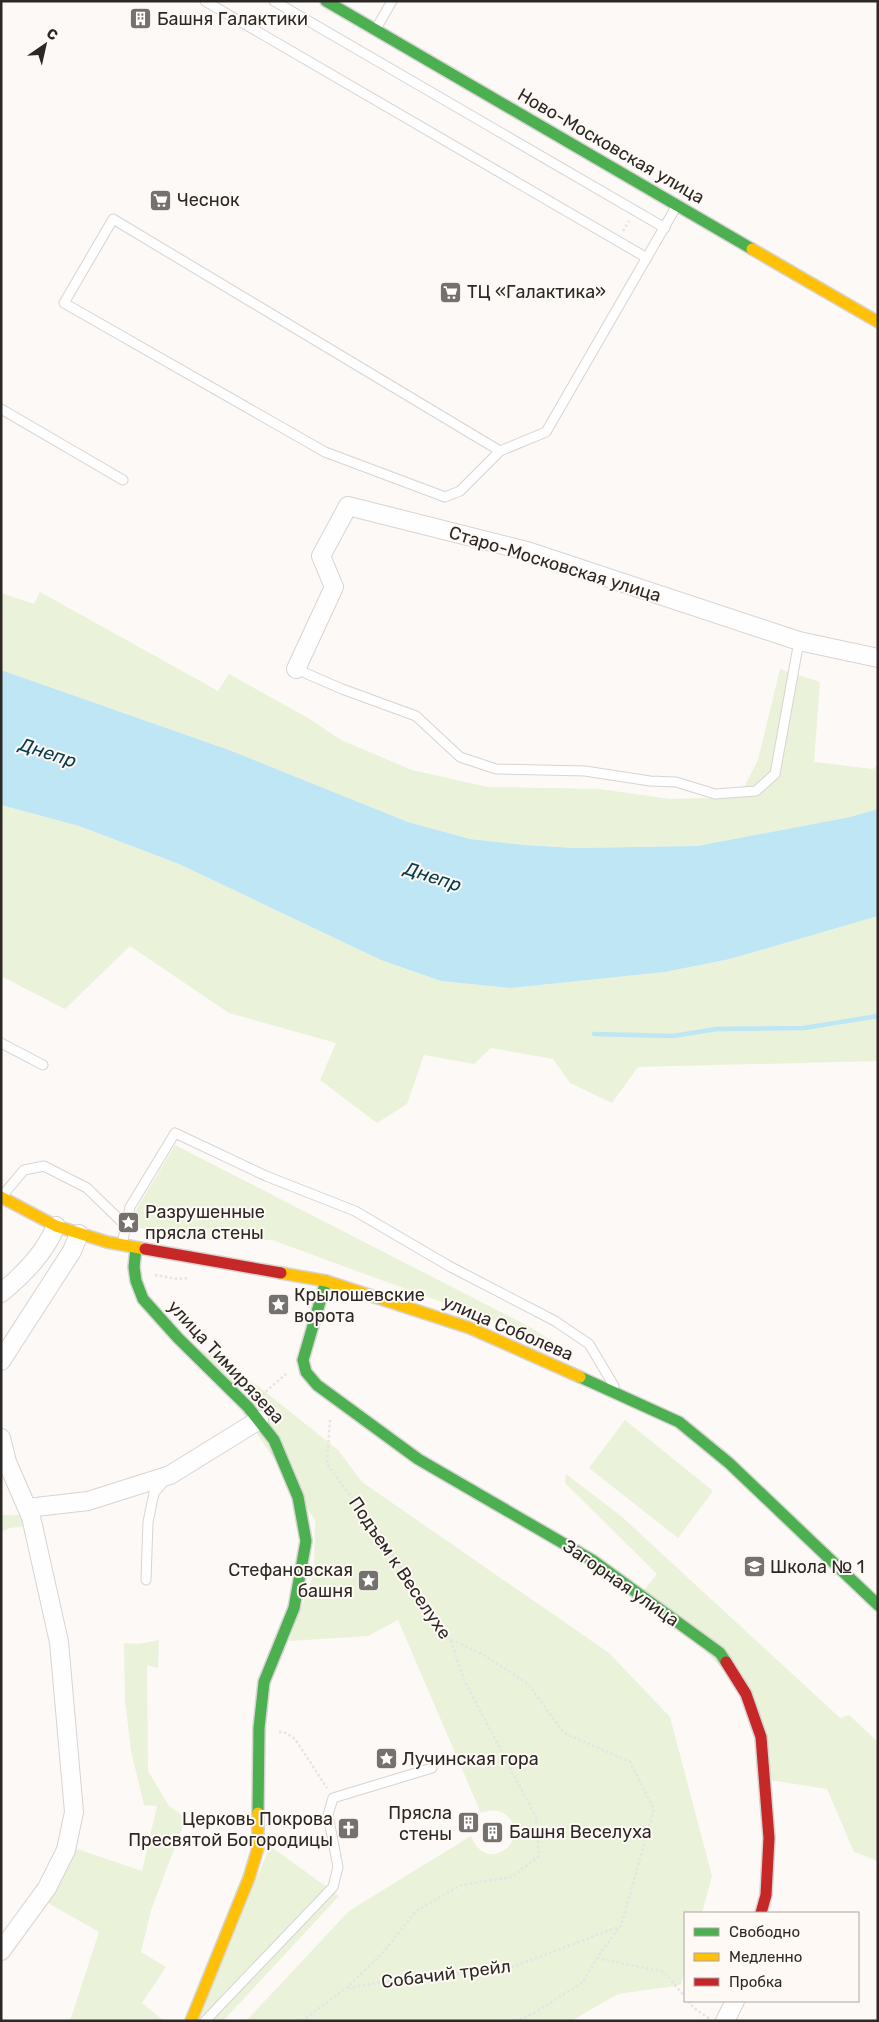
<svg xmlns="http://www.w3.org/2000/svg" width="879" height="2022" font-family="Rubik,sans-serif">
<rect width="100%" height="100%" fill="#fcf9f7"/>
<path fill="#eaf2da" d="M40,592l178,99 11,-17 79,44 33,22 71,30 76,17 111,2 71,10 69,-2 19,-37 22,-91 40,13 -6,80 59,7 5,-5v45l-28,8 -153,29 -122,2 -51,-3 -54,-6 -62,-17 -179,-72 -228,-80v-77l33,11z
M1,805l78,21 100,38 202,96 60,21 70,7 154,-16 65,-13 148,-43v145l-240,6 -26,36 -42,-20 -17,-24 -62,-11 -17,16 -50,-9 -17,49 -30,19 -57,-43 16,-37 -107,-30 -99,-67 -65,63 -64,-33z
M175,1145l353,181 31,19 -287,-105h-71l-74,-15z
M200,1349l58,37 80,64 24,32 247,171 61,64 42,159 -10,37h-17v56l-4,16 -63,9 -47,27h-325l103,-110 122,-75c16,42 63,1 35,-21 -7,-6 -16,-5 -25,-2l-83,-193 -30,16 -79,5 25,-68 1,-53z
M625,1420l88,71 -35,47 -89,-70z
M566,1474l55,42 219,202 9,-3 29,27v119l-24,-9 -27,-63 -57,-9 -17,-81 -109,-109 13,-16 -92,-91z
M1,1515h21l4,11 -16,2 -9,4z
M159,1640l-1,28 -11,-3 1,106 21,35 17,12 -35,92 -10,42 25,15 -24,36 22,18h-94l29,-89 -51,-29 16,-33 7,-23 71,24 15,-65 -13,-1 -13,-54 -6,-51 -1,-57 15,1z
M270,1846l69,50 -116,125h-25z"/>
<path fill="#bee6f4" d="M1,670l228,80 179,72 62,17 54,6 51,3 122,-2 153,-29 28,-8v107l-148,43 -65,13 -154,16 -70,-7 -60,-21 -202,-96 -100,-38 -78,-21z"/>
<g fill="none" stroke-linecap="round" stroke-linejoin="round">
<path stroke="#bee6f4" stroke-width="4.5" d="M594,1034l79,2 44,-7 87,-1 74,-12"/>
<defs>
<path id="lane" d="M205,1l442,257
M274,1l391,227
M377,27l15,-26
M1,409l122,71
M500,451l-387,-232 -49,84 261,149 120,45 15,-6 40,-40 46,-19 130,-225
M296,669l46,20 74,27 44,41 36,12 89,2 65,10 26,1 39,12 41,-3 19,-17 24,-133
M1,1043l42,22
M2,1196l22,-26 20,-4 43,22 39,38
M122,1244l8,-37 45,-74 91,43 89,35 94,55 106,55 34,23 25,42
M146,1580l2,-58 6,-29 12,-14
M205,2021l128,-134 5,-20 -10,-52 5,-17 99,-30"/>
<path id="street" d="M296,669l38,-82 -13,-31 27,-50 179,45 272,90 79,17
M1,1293c23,-19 43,-39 55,-67
M1,1361l71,-110 7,-17
M1,1438l6,24 24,55 28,125 15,170 -8,38 -19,38 -46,63
M27,1508l61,-7 82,-26 89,-55
M725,2021l10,-20"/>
<path id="fast" d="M326,1l426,248
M136,1248l-2,19 2,14 7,18 35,39 70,69 26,33 24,57 8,44 -12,67 -30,74 -5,46 -1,85
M326,1281l-23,79 3,12 11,13 101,74 174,101 128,93 6,9
M580,1377l99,45 50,41 149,142"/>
<path id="slow" d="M752,249l126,73
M1,1197l55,29 51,16 38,7
M281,1273l45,8 144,47 110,49
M191,2021l58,-143 9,-30v-35"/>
<path id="jam" d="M145,1249l136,24
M726,1662l20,32 15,43 8,101 -3,57 -5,18"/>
</defs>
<use href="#lane" stroke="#d7d4d2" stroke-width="11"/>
<use href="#street" stroke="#d7d4d2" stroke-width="20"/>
<use href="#fast" stroke="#d7d4d2" stroke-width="14"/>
<use href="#slow" stroke="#d7d4d2" stroke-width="14"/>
<use href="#jam" stroke="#d7d4d2" stroke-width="14"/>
<path stroke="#e5e5e3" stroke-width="2.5" stroke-dasharray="2.5 2.5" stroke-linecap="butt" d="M623,231l6,-10
M155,1275l22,4 12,-1
M262,1395l24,-21
M279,1732l7,1 9,6 32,49
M597,1958l67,14 21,25
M348,1988l29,-5 135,-16 109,-41 33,-117 -24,-47 -66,-29 -36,-49 -44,-29 -34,-16
M688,2001l6,7 16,11
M302,2021l44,-33 35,-33 35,-44 45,-26 51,-8 27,-21 -3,-39 -72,-137 -14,-41 -74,-109 -49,-66 3,-44
M515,2021l19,-8 49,-31 14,-24 23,-32"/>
<use href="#lane" stroke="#fffefe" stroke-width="9"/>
<use href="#street" stroke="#fffefe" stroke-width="18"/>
<use href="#fast" stroke="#4caf50" stroke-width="11"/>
<use href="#slow" stroke="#ffc107" stroke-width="11"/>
<use href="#jam" stroke="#c62828" stroke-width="11"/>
</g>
<defs>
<symbol id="building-square" viewBox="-11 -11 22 22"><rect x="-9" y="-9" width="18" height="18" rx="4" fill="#75716e" stroke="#fef9f5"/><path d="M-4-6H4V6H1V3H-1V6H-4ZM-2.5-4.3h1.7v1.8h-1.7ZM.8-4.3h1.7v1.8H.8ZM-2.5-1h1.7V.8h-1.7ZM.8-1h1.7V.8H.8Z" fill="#fff"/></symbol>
<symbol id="supermarket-square" viewBox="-11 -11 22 22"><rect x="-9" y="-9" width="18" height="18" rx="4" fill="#75716e" stroke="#fef9f5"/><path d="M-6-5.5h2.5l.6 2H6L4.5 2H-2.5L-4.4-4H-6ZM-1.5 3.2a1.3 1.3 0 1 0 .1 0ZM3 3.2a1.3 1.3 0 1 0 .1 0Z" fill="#fff"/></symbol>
<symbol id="sight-square" viewBox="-11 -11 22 22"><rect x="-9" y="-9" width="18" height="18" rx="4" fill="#75716e" stroke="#fef9f5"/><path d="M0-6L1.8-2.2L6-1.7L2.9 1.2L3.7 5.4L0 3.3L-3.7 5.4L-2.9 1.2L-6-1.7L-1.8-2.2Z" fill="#fff"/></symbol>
<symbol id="school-square" viewBox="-11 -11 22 22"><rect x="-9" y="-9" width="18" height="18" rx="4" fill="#75716e" stroke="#fef9f5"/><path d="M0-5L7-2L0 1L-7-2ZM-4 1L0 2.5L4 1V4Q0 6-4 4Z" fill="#fff"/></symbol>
<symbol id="church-square" viewBox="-11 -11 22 22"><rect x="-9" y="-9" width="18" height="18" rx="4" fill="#75716e" stroke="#fef9f5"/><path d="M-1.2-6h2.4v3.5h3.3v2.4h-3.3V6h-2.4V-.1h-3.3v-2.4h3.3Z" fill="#fff"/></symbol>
</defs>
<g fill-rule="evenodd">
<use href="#building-square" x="128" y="6" width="25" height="25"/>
<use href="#supermarket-square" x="148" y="188" width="25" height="25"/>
<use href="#supermarket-square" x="438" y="280" width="25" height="25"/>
<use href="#sight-square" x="116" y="1210" width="25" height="25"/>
<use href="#sight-square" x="266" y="1292" width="25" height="25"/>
<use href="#school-square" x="742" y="1554" width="25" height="25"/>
<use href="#sight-square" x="356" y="1568" width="25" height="25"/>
<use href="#sight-square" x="374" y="1746" width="25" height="25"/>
<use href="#building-square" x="456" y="1810" width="25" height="25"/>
<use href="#church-square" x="336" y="1816" width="25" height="25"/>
<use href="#building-square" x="480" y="1820" width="25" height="25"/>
</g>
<g text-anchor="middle" stroke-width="4" stroke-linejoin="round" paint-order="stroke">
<g font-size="18" fill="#2c2825" stroke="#fef9f5" text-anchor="start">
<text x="157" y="25">Башня Галактики</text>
<text x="177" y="206">Чеснок</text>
<text x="467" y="298">ТЦ «Галактика»</text>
<text x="145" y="1218">Разрушенные<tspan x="145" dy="21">прясла стены</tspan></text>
<text x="294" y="1301">Крылошевские<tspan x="294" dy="21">ворота</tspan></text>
<text x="770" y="1573">Школа № 1</text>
<text x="353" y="1576" text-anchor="end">Стефановская<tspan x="353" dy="21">башня</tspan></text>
<text x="402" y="1765">Лучинская гора</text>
<text x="452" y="1819" text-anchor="end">Прясла<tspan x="452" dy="21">стены</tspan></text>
<text x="333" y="1825" text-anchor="end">Церковь Покрова<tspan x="333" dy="21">Пресвятой Богородицы</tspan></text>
<text x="509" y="1838">Башня Веселуха</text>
</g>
<g font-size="18" fill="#2c2825" stroke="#fef9f5">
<text transform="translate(611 146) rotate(30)" y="6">Ново-Московская улица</text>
<text transform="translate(555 564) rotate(17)" y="6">Старо-Московская улица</text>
<text transform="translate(508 1328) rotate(23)" y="6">улица Соболева</text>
<text transform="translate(226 1362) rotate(47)" y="6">улица Тимирязева</text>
<text transform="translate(400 1568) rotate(56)" y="6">Подъем к Веселухе</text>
<text transform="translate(621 1583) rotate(35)" y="6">Загорная улица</text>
<text transform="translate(446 1974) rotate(-7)" y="6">Собачий трейл</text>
</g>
<g font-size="19" font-style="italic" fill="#073d4c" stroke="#fef9f5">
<text transform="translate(48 752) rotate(18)" y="7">Днепр</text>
<text transform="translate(433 876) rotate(18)" y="7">Днепр</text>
</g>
</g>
<rect width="879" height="2022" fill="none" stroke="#2c2825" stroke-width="5"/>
<rect x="684" y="1912" width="175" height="90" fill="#fef9f5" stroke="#aaa5a2"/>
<rect x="694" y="1928" width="25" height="8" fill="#4caf50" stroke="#aaa5a2"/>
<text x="729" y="1937" font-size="15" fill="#2c2825">Свободно</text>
<rect x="694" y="1953" width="25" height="8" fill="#ffc107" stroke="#aaa5a2"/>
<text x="729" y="1962" font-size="15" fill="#2c2825">Медленно</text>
<rect x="694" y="1978" width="25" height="8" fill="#c62828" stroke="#aaa5a2"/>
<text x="729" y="1987" font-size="15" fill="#2c2825">Пробка</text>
<g transform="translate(45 45) rotate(34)" stroke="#fef9f5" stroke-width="4" paint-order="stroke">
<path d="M0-4L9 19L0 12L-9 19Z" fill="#2c2825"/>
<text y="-8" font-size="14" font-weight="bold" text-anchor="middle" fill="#2c2825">С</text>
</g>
</svg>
